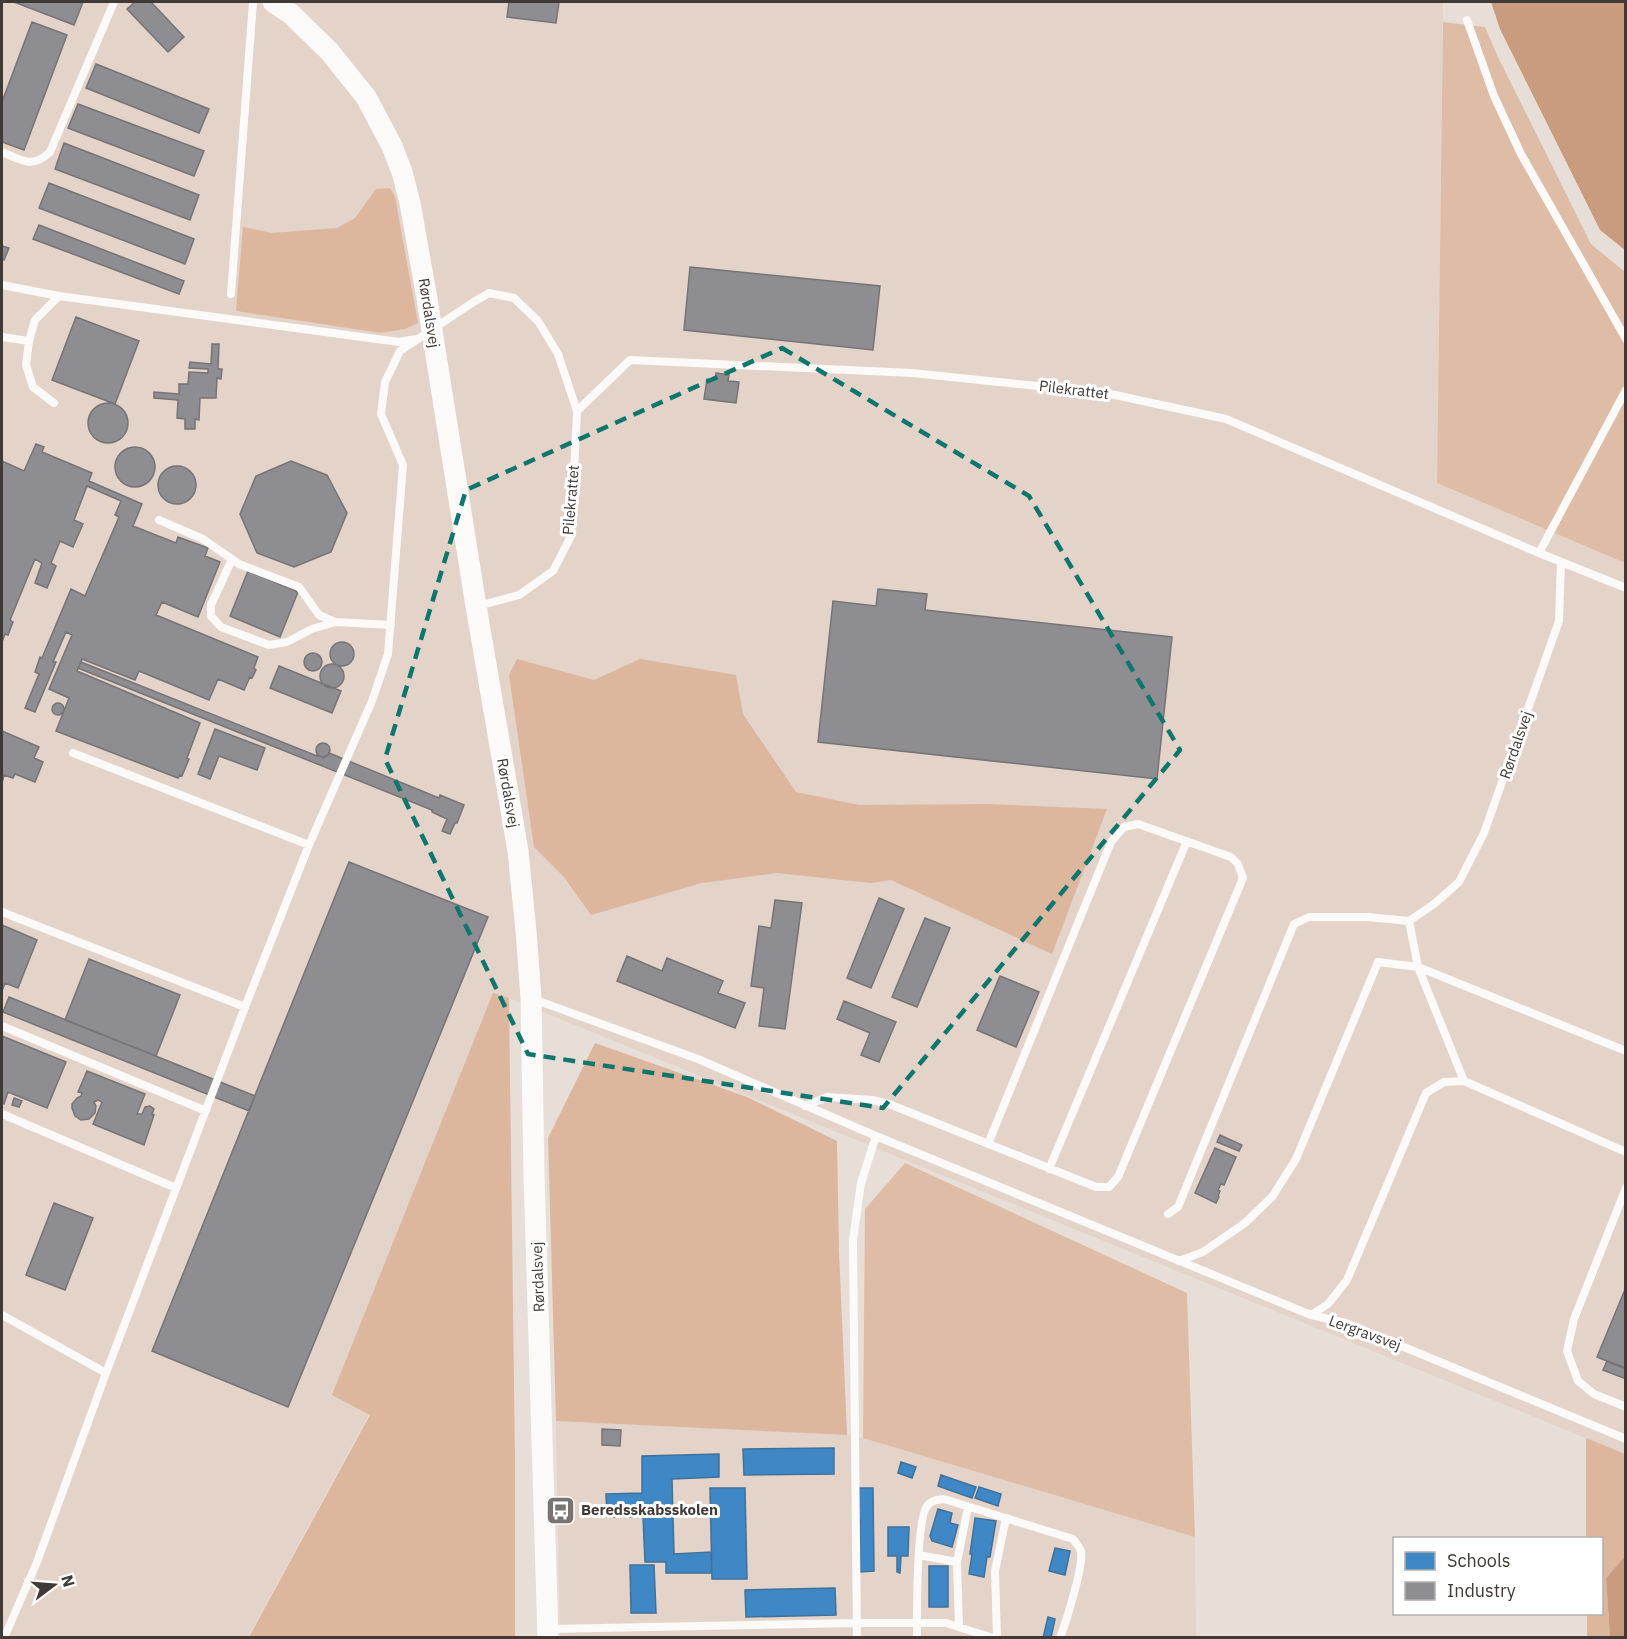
<svg xmlns="http://www.w3.org/2000/svg" width="1627" height="1639" font-family="'IBM Plex Sans',sans-serif">
<rect width="100%" height="100%" fill="#e7ded8"/>
<path fill="#e3d3c8" d="M2,2h1441l-6,481 188,80v891l-1116,-456 -16,-5 -121,416 -124,228 -246,1z
M556,1421l291,14 16,3 332,99 1,100h-636z"/>
<path fill="#dfbca6" d="M1443,22l42,5 12,28 94,189 34,28v291l-188,-80z
M905,1163l282,130 8,244 -332,-99 2,-229z"/>
<path fill="#ddb69e" d="M390,188l5,9 23,126 -13,6 -24,4 -145,-22 7,-84 29,6 65,-5 18,-10 21,-29z
M517,659l77,21 46,-21 96,16 7,39 53,78 63,13 128,-1 120,5 -55,145 -161,-74 -20,3 -94,-10 -75,10 -111,32 -27,-38 -30,-30 -25,-172z
M493,993l16,5 6,464v175h-266l121,-222 -38,-20z
M595,1043l152,54 90,44 2,110 8,184 -291,-14 -8,-283z
M1586,1438l39,16v102l-19,22 4,59h-23v-23h15v-76h-16z"/>
<path fill="#ca9c7f" d="M1491,2h134v248l-25,-20 -100,-201z
M1625,1556v81h-15l-4,-59z"/>
<path fill="#3f88c5" stroke="#3f719a" stroke-width="1.5" d="M834,1448v26l-90,1 -1,-26z
M719,1454v23l-47,2 2,75 37,-2 1,21h-46v-11h-21l-2,-45h-36l-1,-23 36,-1v-37z
M901,1462l15,5 -4,11 -14,-5z
M941,1475l35,12 -4,11 -34,-12z
M979,1487l22,7 -3,12 -23,-8z
M710,1488h35l2,91h-35z
M856,1488h17l1,83 -14,1v-53h-4z
M938,1509l14,4 -2,10 8,2 -6,22 -20,-6 -2,-5z
M975,1518l21,3 -6,36h-3l-3,20 -15,-3 3,-20h-2z
M888,1527h21l-1,29h-7l-1,17 -3,-1v-16h-9z
M1055,1548l15,3 -5,24 -16,-4z
M630,1565h24l2,48h-25z
M929,1566h19v41h-19z
M835,1588l1,27 -90,2 -1,-27z
M1048,1617l7,2 -4,19h-8z"/>
<path fill="#8d8d92" stroke="#767476" stroke-width="1.5" d="M14,2h69l-9,23z
M135,2h16l33,35 -16,15 -41,-43z
M509,2h50l-3,21 -49,-6z
M32,22l35,13 -43,115 -22,-8v-40z
M96,64l113,45 -10,24 -113,-45z
M78,104l126,47 -10,25 -126,-48z
M64,143l135,52 -9,25 -135,-51z
M49,183l145,56 -9,25 -146,-56z
M39,225l145,56 -5,13 -146,-55z
M2,246l7,2 -5,12 -2,-1z
M690,267l190,19 -7,64 -189,-20z
M76,317l63,24 -24,63 -63,-24z
M212,344h7l-1,25h4l-1,10 -4,-1 -1,20h-16l-1,22 -4,-1v10h-10v-10l-8,-1 1,-18 -24,-2v-6l25,2v-10h9l1,-12 19,1v-4l-19,-1 1,-6 21,2z
M716,373l13,2 -1,6 11,1 -3,21 -32,-4 3,-20 8,1z
M88 423a20 20 0 1 1 40 0a20 20 0 1 1-40 0Z
M36,444l8,3 -2,5 50,21 -3,8 53,23 -9,22 43,17 2,-6 30,11 -3,8 15,6 -22,55 -36,-15 -6,13 102,42 -4,11 2,2 -4,8 -2,-1 -6,13 -26,-11 -9,21 -70,-29 -4,9 -53,-21 -5,12 123,52 -13,35 2,1 -7,17 -2,-1 -2,3 -122,-47 13,-33 -20,-9 23,-54 -6,-3 -13,30h3l-21,50 -10,-4 14,-34 -4,-2 5,-15 2,1 29,-69 14,7 34,-79 -4,-2 6,-14 -34,-15 -13,34 9,4 -10,23 -13,-6 -9,22 5,3 -9,22 -12,-5 7,-20 -7,-4 -25,61 3,2 -5,13 -3,-1 -3,8v-181l22,10z
M115 467a20 20 0 1 1 40 0a20 20 0 1 1-40 0Z
M291,461l36,14 20,38 -16,39 -37,15 -37,-14 -17,-39 16,-38z
M158 485a19 19 0 1 1 38 0a19 19 0 1 1-38 0Z
M248,571l50,21 -18,45 -50,-21z
M878,589l49,5 -2,16 247,27 -15,142 -339,-37 15,-141 43,5z
M330 654a12 12 0 1 1 24 0a12 12 0 1 1-24 0Z
M304 662a9 9 0 1 1 18 0a9 9 0 1 1-18 0Z
M81,662l236,94v-1l7,3 5,-5 110,45 1,-3 24,10 -7,18h-2l-5,11 -8,-3 5,-12 -15,-7v-2l-354,-142z
M320 676a12 12 0 1 1 24 0a12 12 0 1 1-24 0Z
M279,666l62,25 -9,22 -62,-25z
M52 709a6 6 0 1 1 12 0a6 6 0 1 1-12 0Z
M215,729l50,19 -8,22 -38,-14 -9,23 -12,-5z
M2,731l37,16 -5,11 9,4 -8,20 -20,-8 -2,4 -9,-3 -2,8z
M316 750a7 7 0 1 1 14 0a7 7 0 1 1-14 0Z
M349,862l139,55 -200,490 -136,-56z
M879,898l25,11 -33,79 -24,-10z
M775,900l27,3 -17,126 -26,-3 5,-38 -13,-2 8,-60 12,2z
M925,918l25,10 -33,79 -25,-10z
M2,925l35,15 -19,48 -13,-5 -3,8z
M627,956l35,15 5,-13 56,23 -5,12 27,10 -10,25 -118,-47z
M89,959l91,36 -24,61 -91,-36z
M1000,976l39,16 -23,55 -39,-17z
M9,997l246,99 -6,15 -246,-99z
M844,1001l52,21 -17,40 -18,-7 9,-22 -33,-14z
M2,1036l64,26 -19,46 -39,-16 -4,12 -2,-1z
M87,1071l58,23 -8,20h5l3,-7 5,-1 4,3 -2,5 2,1 -10,30 -51,-21 9,-22 -4,-2 -4,2 2,4 -1,7 -6,6 -8,1 -6,-4 -3,-8v-4l5,-6 4,-2 1,-3 -4,-1z
M14,1098l8,3 -3,6 -7,-2z
M1220,1135l22,10 -3,6 -22,-9z
M1215,1148l21,9 -12,28 -3,-1 -3,6 2,1 -2,5 1,1 -3,6 -21,-10z
M54,1203l39,15 -28,72 -39,-15z
M1626,1287v81l-18,-7v1l18,7v10l-23,-9 4,-9 -10,-4z
M602,1429l19,1 -1,16 -18,-1z"/>
<g fill="none" stroke-linecap="round" stroke-linejoin="round">
<path stroke="#fbfaf9" stroke-width="8" d="M1467,20l27,76 27,58 105,185
M2,152c19,8 31,17 48,0l64,-150
M2,285l57,11 340,46 17,-3
M231,294l22,-292
M2,337l27,4
M54,403l-21,-16 -7,-22 3,-24 6,-21 24,-24
M577,411l53,-51 282,13 194,20 120,26 313,134 87,35
M159,520l44,19 36,25 60,23 20,28 16,7 56,3
M1539,553l87,-163
M232,559l-21,46v11l10,11 48,18 18,-3 25,-13 23,-7
M73,753l236,92
M2,912l243,95
M533,999l165,60 178,77 435,179
M2,1026l204,85
M1464,1081l-46,-114 208,84
M805,1106l22,-9 45,3 17,4 207,83h13l9,-10 125,-299 -5,-14 -7,-7 -93,-33 -14,3 -13,15 -123,302
M2,1114l174,74
M1626,1152l-162,-71 -20,1 -18,11 -79,187 -19,24 -17,11 35,8 280,116
M1049,1169l138,-328
M1626,1188l-52,131 -7,32 11,30 16,13 32,13
M1168,1214l10,-7 116,-283 15,-7h58l42,4
M1179,1261l24,-9 42,-29 27,-26 24,-38 82,-197 40,5 -9,-46 25,-17 25,-22 25,-49 75,-212 2,-59
M2,1315l104,58
M919,1555l38,7
M959,1627l-2,-65 11,-55
M549,1629l308,-6h89l47,15
M4,1638l33,-76 69,-189 139,-366 64,-162 63,-144 16,-47 15,-189 -22,-51 4,-32 15,-31 72,-48 17,-10 25,5 24,23 20,33 19,57 -6,125 -18,35 -34,24 -41,11
M857,1638l-4,-398 8,-57 15,-47
M917,1638c0,-23 -1,-117 10,-132 4,-6 10,-6 17,-7l129,40c3,4 6,7 8,12 3,14 -15,71 -21,87
M997,1638l-2,-67 11,-53"/>
<path stroke="#fbfaf9" stroke-width="21" d="M273,2l18,12 38,37 37,46 26,49 10,26 8,31 16,90 50,313 42,245 8,80 5,67 3,176 14,464"/>
</g>
<path fill="none" stroke="#0f766e" stroke-width="4.5" stroke-dasharray="12 8" stroke-linejoin="round" d="M782,348l247,148 151,254 -297,358 -355,-54 -143,-295 81,-269z"/>
<defs>
<symbol id="bus-square" viewBox="-11 -11 22 22"><rect x="-9" y="-9" width="18" height="18" rx="4" fill="#7a736f" stroke="#fff"/><path d="M-5-6H5V4H4V6H2V4H-2V6H-4V4H-5ZM-3.5-4V0h7V-4ZM-3.5 1.2v1.5H-2V1.2ZM2 1.2v1.5H3.5V1.2Z" fill="#fff"/></symbol>
</defs>
<g fill-rule="evenodd">
<use href="#bus-square" x="544" y="1494" width="33" height="33"/>
</g>
<g text-anchor="middle" stroke-width="6" stroke-linejoin="round" paint-order="stroke">
<g font-size="15" fill="#403a36" stroke="#fff">
<text transform="translate(429 313) rotate(81)" y="5">Rørdalsvej</text>
<text transform="translate(1074 390) rotate(7)" y="5">Pilekrattet</text>
<text transform="translate(571 500) rotate(-85)" y="5">Pilekrattet</text>
<text transform="translate(1516 745) rotate(-71)" y="5">Rørdalsvej</text>
<text transform="translate(508 793) rotate(80)" y="5">Rørdalsvej</text>
<text transform="translate(538 1277) rotate(-92)" y="5">Rørdalsvej</text>
<text transform="translate(1365 1333) rotate(20)" y="5">Lergravsvej</text>
</g>
<g font-size="15" font-weight="bold" fill="#403a36" stroke="#fff" text-anchor="start">
<text x="581" y="1515">Beredsskabsskolen</text>
</g>
</g>
<rect width="1627" height="1639" fill="none" stroke="#403a36" stroke-width="6"/>
<rect x="1393" y="1537" width="210" height="78" fill="#ffffff" stroke="#b3b0af" stroke-width="1.5"/>
<rect x="1405" y="1552" width="30" height="18" fill="#3f88c5" stroke="#b3b0af" stroke-width="1.5"/>
<text x="1447" y="1567" font-size="18" fill="#403a36">Schools</text>
<rect x="1405" y="1582" width="30" height="18" fill="#8d8d92" stroke="#b3b0af" stroke-width="1.5"/>
<text x="1447" y="1597" font-size="18" fill="#403a36">Industry</text>
<g transform="translate(54 1585) rotate(74)" stroke="#ffffff" stroke-width="4.5" paint-order="stroke">
<path d="M0-4.5L10 22L0 15L-10 22Z" fill="#403a36"/>
<text y="-9" font-size="16" font-weight="bold" text-anchor="middle" fill="#403a36">N</text>
</g>
</svg>
